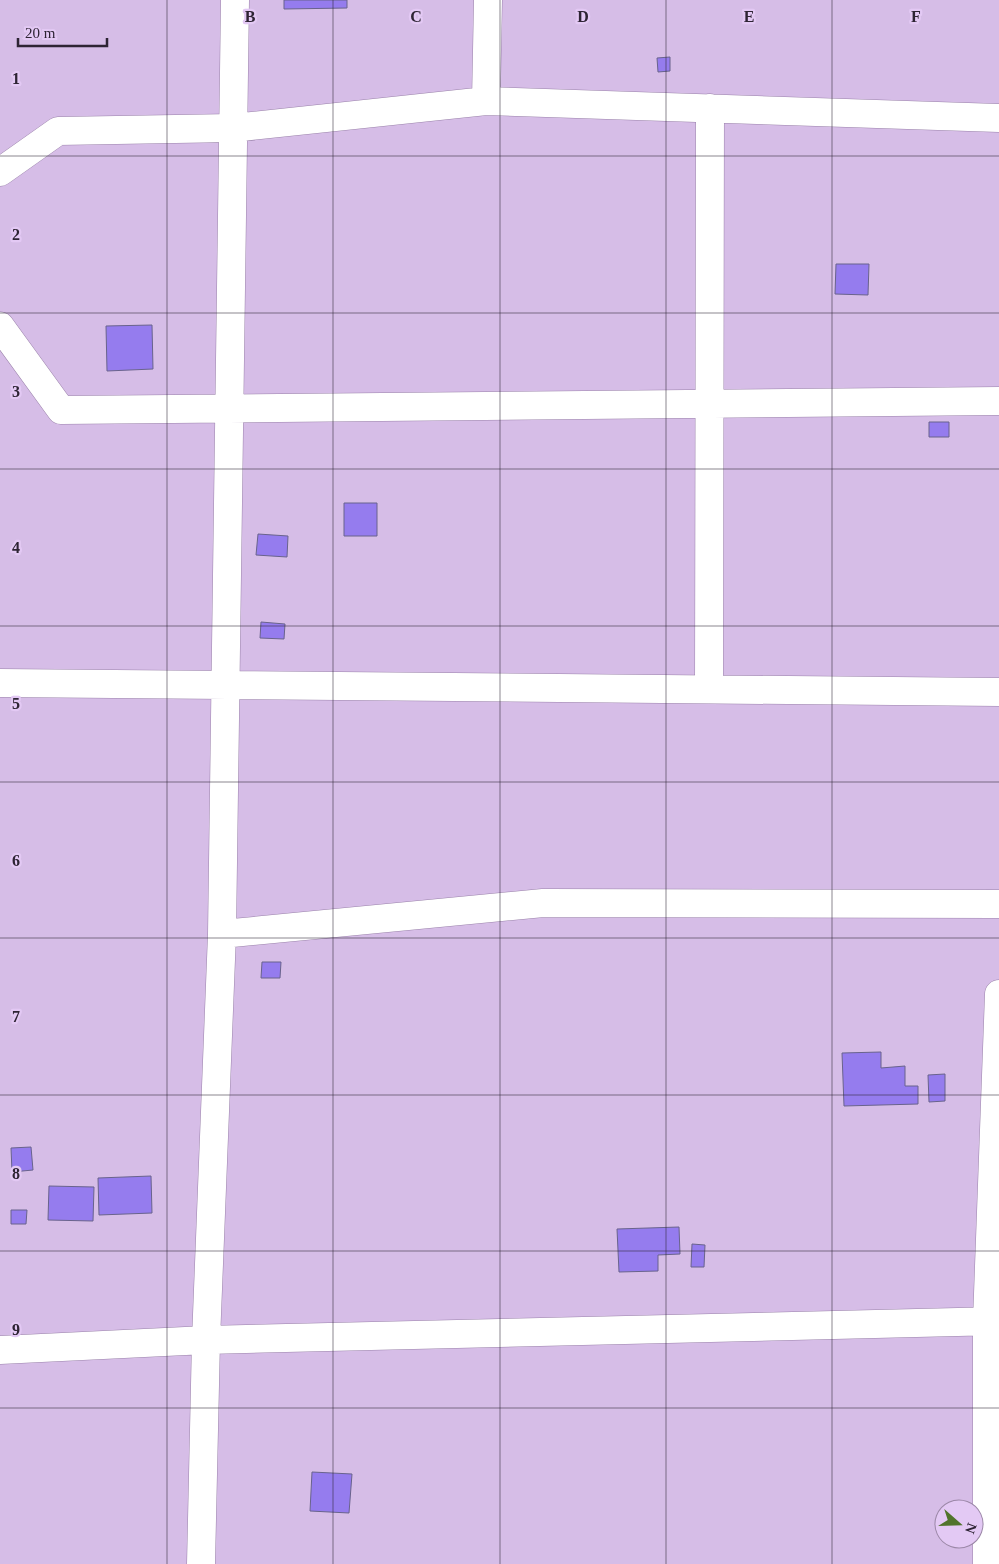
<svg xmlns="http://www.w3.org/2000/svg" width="999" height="1564" font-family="Georgia,serif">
<rect width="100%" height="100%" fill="#d6bde7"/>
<path fill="#957cee" stroke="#69638c" d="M284,0h63v8l-63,1z
M670,57v14l-12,1 -1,-14z
M836,264h33l-1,31 -33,-1z
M152,325l1,44 -46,2 -1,-45z
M929,422h20v15h-20z
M344,503h33v33h-33z
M258,534l30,2 -1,21 -31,-2z
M261,622l24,2 -1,15 -24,-1z
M262,962h19l-1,16h-19z
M881,1052v16l24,-2v20h13v18l-74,2 -2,-53z
M945,1074v27l-16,1 -1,-27z
M31,1147l2,23 -21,2 -1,-24z
M151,1176l1,37 -53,2 -1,-37z
M49,1186l45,1 -1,34 -45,-1z
M11,1210h16l-1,14h-15z
M679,1227l1,27 -22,1v16l-39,1 -2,-43z
M692,1244l13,1 -1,22h-13z
M312,1472l40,2 -3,39 -39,-2z"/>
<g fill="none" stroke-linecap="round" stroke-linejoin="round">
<defs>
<path id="street" d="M486,101l2,-101
M0,172l58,-41 175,-3 253,-27 513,17
M0,326l61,84 938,-9
M0,683l999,9
M709,689l1,-581
M222,934l321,-31 456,1
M0,1350l206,-10 793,-19
M201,1564l5,-224 16,-406 13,-934
M987,1564v-243l12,-327"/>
</defs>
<use href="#street" stroke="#9a82aa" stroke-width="29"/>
<use href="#street" stroke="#fff" stroke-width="28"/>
</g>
<path fill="none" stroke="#2e2434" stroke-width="1" stroke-opacity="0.55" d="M167,0v1564M333,0v1564M500,0v1564M666,0v1564M832,0v1564M0,156h999M0,313h999M0,469h999M0,626h999M0,782h999M0,938h999M0,1095h999M0,1251h999M0,1408h999"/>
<g font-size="16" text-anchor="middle" font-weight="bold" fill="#2e2434" stroke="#e3c9f4" stroke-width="4.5" stroke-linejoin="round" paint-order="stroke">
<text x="250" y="22">B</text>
<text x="416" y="22">C</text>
<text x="583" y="22">D</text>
<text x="749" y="22">E</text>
<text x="916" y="22">F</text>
<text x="16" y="84">1</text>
<text x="16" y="240">2</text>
<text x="16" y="397">3</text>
<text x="16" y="553">4</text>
<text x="16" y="709">5</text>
<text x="16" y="866">6</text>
<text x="16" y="1022">7</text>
<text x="16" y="1179">8</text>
<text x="16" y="1335">9</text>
</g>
<g transform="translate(959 1524) rotate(110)"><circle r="24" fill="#e3c9f4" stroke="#9b87a7"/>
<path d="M0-4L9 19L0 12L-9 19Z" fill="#51742c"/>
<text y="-8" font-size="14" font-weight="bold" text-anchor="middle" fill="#2e2434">N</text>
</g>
<path d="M18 38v8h89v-8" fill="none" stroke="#2e2434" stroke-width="2.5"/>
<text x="25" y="38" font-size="15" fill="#2e2434" stroke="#e3c9f4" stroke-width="4" paint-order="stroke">20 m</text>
</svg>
